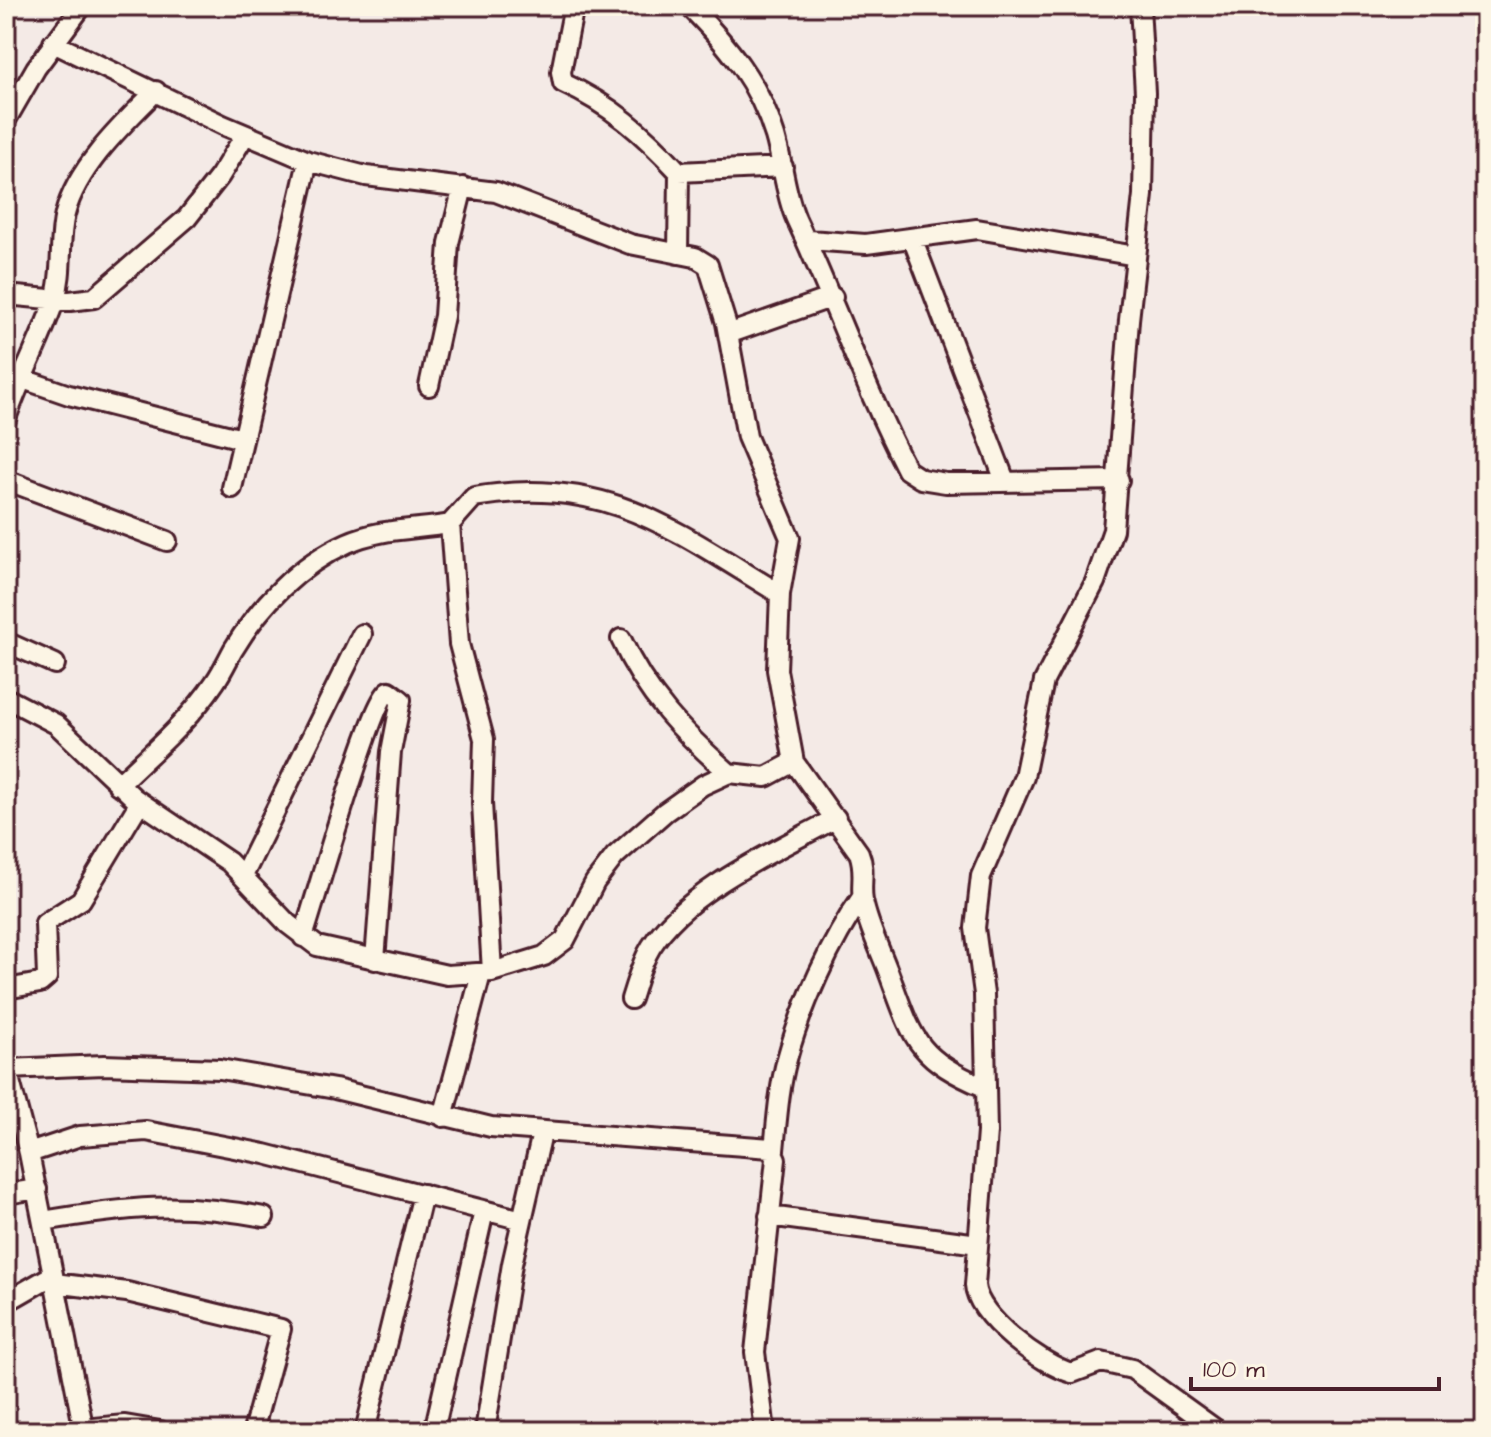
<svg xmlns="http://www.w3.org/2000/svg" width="1491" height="1437" font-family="'Architects Daughter',sans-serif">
<rect width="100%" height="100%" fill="#f4eae6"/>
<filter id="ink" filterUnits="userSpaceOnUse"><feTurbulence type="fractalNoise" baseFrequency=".0125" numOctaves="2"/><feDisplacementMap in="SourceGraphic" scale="16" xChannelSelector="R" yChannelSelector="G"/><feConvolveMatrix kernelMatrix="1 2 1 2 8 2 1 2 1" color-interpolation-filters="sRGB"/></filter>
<g filter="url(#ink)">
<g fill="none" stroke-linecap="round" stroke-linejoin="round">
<defs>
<path id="street" d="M574,6l-13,66 2,11c47,21 81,51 116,89
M689,6c39,39 70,77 86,130 8,27 10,58 21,83 39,83 69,170 111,251l14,9 25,4 173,-3
M1140,6l5,87 -2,102 -14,125 -16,210 -18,52 -51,99 -20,96 -43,99 -6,52 9,66 3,138 -12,153c2,32 67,80 97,88l29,-11 31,7 86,62
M53,43l170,82 85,36 58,15 130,16 134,52 65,13 13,8 18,58 21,114 43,101 -10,56 -3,76 17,92 65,91c7,17 1,32 4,48 5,25 16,46 25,70 25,67 26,86 96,116
M6,120l30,-52 46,-62
M808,240l58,4 111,-15 159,27
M913,240l92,241
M678,254l1,-82 104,-5
M6,295l64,6 24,-3 93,-80 33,-42 25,-41
M728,334l105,-37
M20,378l49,17 173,44
M429,386l15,-70 5,-73 14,-56
M6,419c14,-41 35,-79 49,-120 9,-28 3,-57 10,-85 12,-47 58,-90 91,-123
M6,480l161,61
M232,488l76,-327
M450,524l9,120 25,95 -2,64 10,169
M621,639c25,56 63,95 108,134
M6,642l49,22
M6,698l50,26 78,74 95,64 59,62 29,22 130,29 45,-3 52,-16 21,-16 30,-58 20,-26 50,-44 38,-27 26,-12 37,4 28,-15
M118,785c34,-33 71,-64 97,-103 7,-10 12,-21 18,-32 27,-45 66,-85 114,-107 33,-15 68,-13 103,-19l24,-27c132,-23 200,33 306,97
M243,876l119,-242
M303,937c12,-35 68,-237 86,-246l12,9 -10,52 -16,208
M6,989l34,-6 7,-6 -2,-54 36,-23 59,-98
M631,999c6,-18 10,-36 20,-52 36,-58 127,-97 185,-129
M6,1066l23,87 55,278
M7,1069l97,-4 116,4 115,20 156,38 280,21 5,11 -21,193 10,79
M443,1117l38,-143
M774,1150c3,-30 5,-62 13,-91 14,-52 44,-119 75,-162
M29,1153l51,-17 66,-5 119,23 257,66
M6,1194l31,-5
M769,1216l209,28
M43,1221c84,-14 136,-20 221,-4
M54,1283l73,9 154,37 -28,102
M6,1302l47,-27
M84,1429l41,-4 35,6
M365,1431l58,-237
M434,1431l50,-220
M485,1431l27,-167 30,-131"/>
</defs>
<use href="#street" stroke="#4a1f2b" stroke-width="24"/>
<use href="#street" stroke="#fcf5e5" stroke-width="18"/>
</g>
</g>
<rect width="1491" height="1437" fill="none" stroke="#fcf5e5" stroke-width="32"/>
<rect x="16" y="16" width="1459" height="1405" fill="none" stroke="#4a1f2b" stroke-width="3" filter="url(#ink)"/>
<path d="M1191 1377v12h248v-12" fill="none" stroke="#4a1f2b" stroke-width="4"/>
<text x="1203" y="1377" font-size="24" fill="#4a1f2b" stroke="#fcf5e5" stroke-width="6" paint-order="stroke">100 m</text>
</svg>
